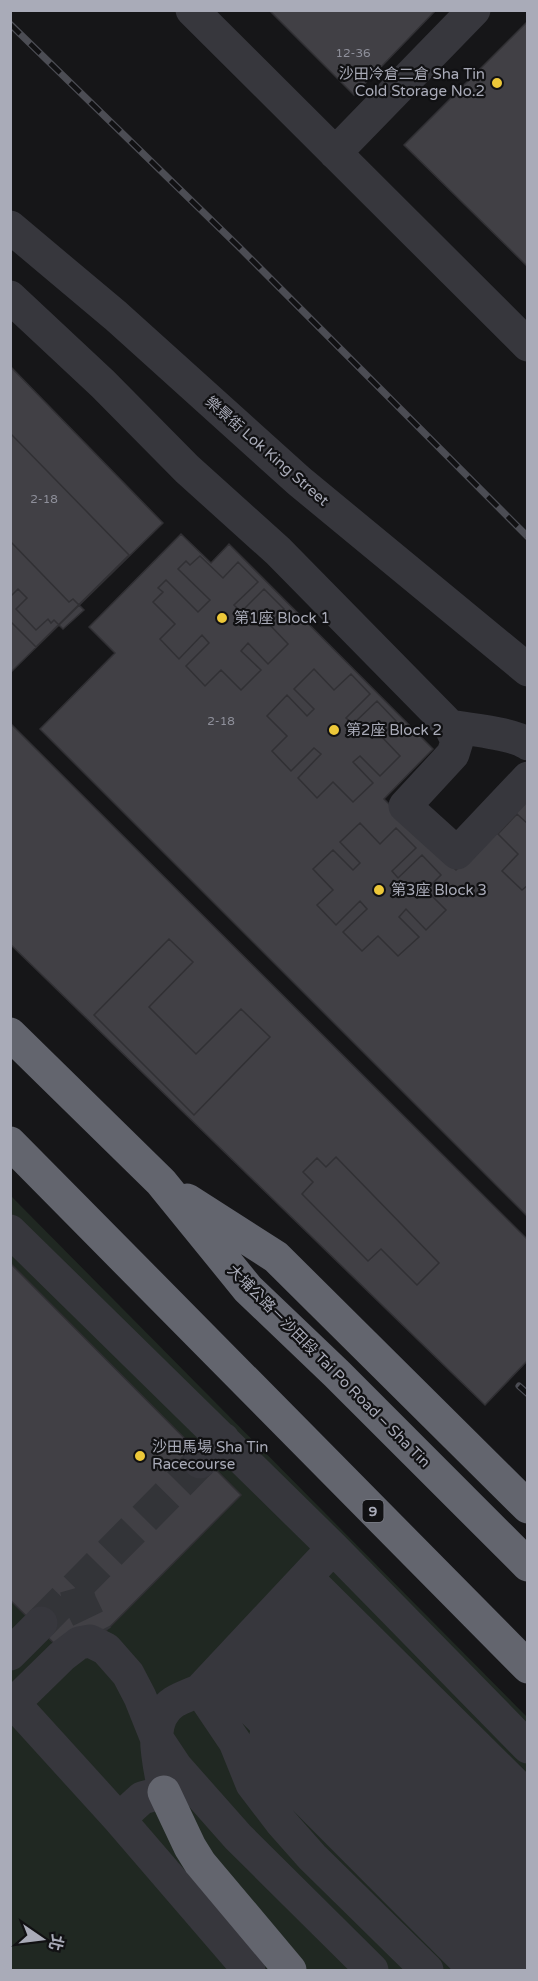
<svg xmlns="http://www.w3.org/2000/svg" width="538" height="1981" font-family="'Varela Round','Noto Sans TC',sans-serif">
<rect width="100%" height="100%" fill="#161618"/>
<path fill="#202822" d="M10,1195l517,522v253h-516z"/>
<path fill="#414045" stroke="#313034" stroke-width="1.5" d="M269,10h167l-82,85z
M269,10h167l-82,85z
M528,21v246l-124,-122z
M10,366l153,157 -153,150z
M10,433l119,122 -93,92 -26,-26z
M181,534l30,29 18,-19 204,205 -49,50 72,71 72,-72v419l-488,-488 75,-76 -26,-26z
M10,541l59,61 4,-3 11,11 -21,19 -9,-9 -3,3 -3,-4 -12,11 -20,-21 11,-11 -9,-9 -8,8z
M200,556l23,22 15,-16 20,20 -24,23 7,7 23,-23 20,20 -15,15 19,20 -20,20 -20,-21 -7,8 20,19 -20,20 -20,-20 -16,16 -19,-20 23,-23 -7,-8 -23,24 -19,-20 15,-15 -22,-22 10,-10 -5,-4 8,-8 32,32 12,-12 -32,-31 8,-8 4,4z
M314,669l20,21 17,-16 19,20 -24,24 7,6 24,-23 19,20 -15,15 19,20 -20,20 -20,-20 -7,6 20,21 -20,19 -20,-20 -16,16 -19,-20 23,-24 -7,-6 -23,23 -19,-20 15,-15 -20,-20 20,-21 20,21 7,-7 -20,-20z
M10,723l518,517v120l-43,45 -475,-461z
M517,814l11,10v61l-6,5 -20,-19 16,-17 -20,-20z
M360,823l20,21 16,-16 20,20 -24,23 6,7 24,-23 19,20 -15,15 20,20 -20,20 -20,-21 -7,8 20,20 -21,19 -20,-20 -16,15 -19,-19 24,-23 -7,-8 -24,24 -19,-20 16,-15 -20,-21 20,-19 20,20 7,-7 -20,-21z
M169,939l24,23 -44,45 47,47 45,-45 29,28 -76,78 -100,-100z
M336,1157l103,106 -22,22 -36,-36 -13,12 -66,-67 11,-12 -10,-10 14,-14 9,9z
M10,1263l231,232 -167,168 -64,-63z"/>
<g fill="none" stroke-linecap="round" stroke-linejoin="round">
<path stroke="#333438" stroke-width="33" stroke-dasharray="33 16" stroke-linecap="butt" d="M76,1588l4,14 16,33
M41,1623l159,-161"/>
<path stroke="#37373d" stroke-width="33" d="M192,10l336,335
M335,153l139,-143
M10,297l93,87 84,85 91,82 172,175 7,15 -4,13 -48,52 52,47 71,-75
M450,726c20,4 63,7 78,18
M10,1231l323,317 195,199
M200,1462l23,-23
M307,1578l221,219
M288,1597l240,238
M268,1619l260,255
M251,1637l277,270
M10,1654l31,-31
M235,1655l293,290
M216,1674l299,296
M200,1690l35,52 17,42 29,38 31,35 115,113
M10,1699l109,120 130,151
M14,1703l48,-47 17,-13 11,-2 16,8 22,25 12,23 16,40 20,30 62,70 134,133
M266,1735l11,28 20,28 178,179
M119,1819l23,-21 22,-6c-4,-29 -19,-71 10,-90 8,-5 18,-8 26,-12l133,-142"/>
<path stroke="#63656e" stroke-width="33" d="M10,1034l151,148 87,107 89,85 191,191
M10,1143l518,524
M187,1200l89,57 252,250
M164,1792l26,55 10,16 90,107"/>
<defs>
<path id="rail" d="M10,24l228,222 290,291
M519,1386l9,8"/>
</defs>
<use href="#rail" stroke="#4c4d54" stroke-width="7"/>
<use href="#rail" stroke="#111113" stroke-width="4.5" stroke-dasharray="14" stroke-linecap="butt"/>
<path stroke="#37373d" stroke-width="33" d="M10,227l106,89 183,165 229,189"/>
</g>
<g fill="#edc839" stroke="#111113" stroke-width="2">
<circle cx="497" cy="83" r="6"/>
<circle cx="222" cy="618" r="6"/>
<circle cx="334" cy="730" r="6"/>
<circle cx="379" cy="890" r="6"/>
<circle cx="140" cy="1456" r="6"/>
</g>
<g text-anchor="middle" stroke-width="4.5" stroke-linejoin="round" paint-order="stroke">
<g font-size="12" fill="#8f909b">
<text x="353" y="57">12-36</text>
<text x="44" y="503">2-18</text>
<text x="221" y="725">2-18</text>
</g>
<rect fill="#111113" stroke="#7b7d86" stroke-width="1.5" x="362.5" y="1500" width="21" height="22" rx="4.5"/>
<g font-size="14" font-weight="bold" fill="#a9abb8">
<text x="373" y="1516">9</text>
</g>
<g font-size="15" fill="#a9abb8" stroke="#111113" text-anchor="start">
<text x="485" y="79" text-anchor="end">沙田冷倉二倉 Sha Tin<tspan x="485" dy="17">Cold Storage No.2</tspan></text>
<text x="234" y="623">第1座 Block 1</text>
<text x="346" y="735">第2座 Block 2</text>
<text x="391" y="895">第3座 Block 3</text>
<text x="152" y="1452">沙田馬場 Sha Tin<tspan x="152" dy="17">Racecourse</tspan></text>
</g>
<g font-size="15" fill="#a9abb8" stroke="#111113">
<text transform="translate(267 451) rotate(41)" y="5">樂景街 Lok King Street</text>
<text transform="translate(329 1366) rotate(45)" y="5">大埔公路－沙田段 Tai Po Road – Sha Tin</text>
</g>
</g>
<rect width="538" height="1981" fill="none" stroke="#a9abb8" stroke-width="24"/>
<g transform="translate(42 1939) rotate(104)" stroke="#111113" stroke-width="4.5" paint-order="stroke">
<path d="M0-4.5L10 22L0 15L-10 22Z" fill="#a9abb8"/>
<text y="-9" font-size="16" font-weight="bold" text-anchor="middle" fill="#a9abb8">北</text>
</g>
</svg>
